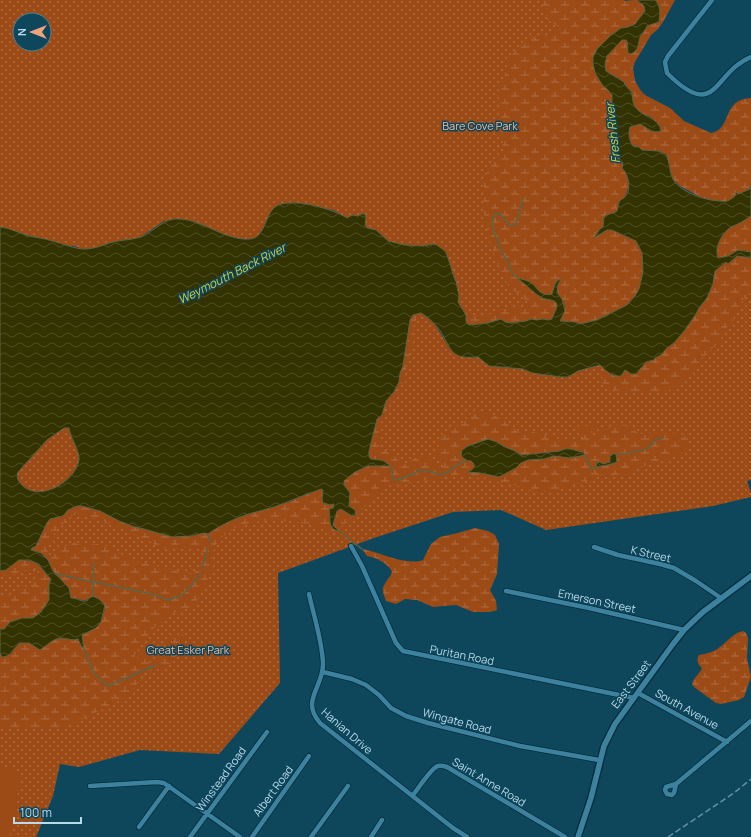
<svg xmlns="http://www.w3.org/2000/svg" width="751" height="837" font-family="Manrope,sans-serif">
<defs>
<pattern id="green-dots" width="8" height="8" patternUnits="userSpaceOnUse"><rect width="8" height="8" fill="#9c4b17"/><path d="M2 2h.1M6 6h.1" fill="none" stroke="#ac6d44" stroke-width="1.8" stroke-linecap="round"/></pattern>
<pattern id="wetland-marsh" width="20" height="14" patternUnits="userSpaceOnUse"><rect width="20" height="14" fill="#9c4b17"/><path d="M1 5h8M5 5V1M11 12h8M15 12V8" fill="none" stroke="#ac6d44"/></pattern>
<pattern id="water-waves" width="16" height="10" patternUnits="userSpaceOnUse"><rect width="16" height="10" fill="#333201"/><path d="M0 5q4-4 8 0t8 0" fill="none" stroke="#4e4f26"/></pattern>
</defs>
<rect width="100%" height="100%" fill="#0e475c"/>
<path fill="url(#green-dots)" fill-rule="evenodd" d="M0,0h624l1,1 12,-1 -89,320 -5,-1 -52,2 -25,-6 -8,-13 -3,-22 -8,-25 -14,-11 -10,2 -19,-1 -16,-4 -5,-4 -3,-4 -10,-5h-3l-9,-12 -11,2 -14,-8 -33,-7 -20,2 -11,10 -5,11 -6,10 -6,3h-10l-20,-5 -26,-11 -32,-2 -25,17 -16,2 -31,9h-10l-8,-3 -12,-1 -10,-4 -37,-9 -15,-5zM20,20h24v24h-24z
M745,258h6v222l-4,1 4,11v5l-38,9 -167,24 -45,-20 -48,2 -79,26 -96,35 2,110 -61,71 -79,-4 -61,17 -19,-3 -7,32 -17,41h-36v-184l2,4 80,-22 19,-13 4,-13 -64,-56 27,-43 187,2 78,13 36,-68 41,-137 11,-7 13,10 16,26 22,9 6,-1 12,9 33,3 9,4 29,4h7l10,-6 22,-6 115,-91z
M64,428h5c1,9 11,23 10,31 -3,22 -39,44 -57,27 -4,-5 -6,-8 -4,-14l29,-32z
M19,560l23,9 -20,49 -18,11h-4v-58z"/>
<path fill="url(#wetland-marsh)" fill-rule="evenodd" d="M541,0h83l1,1 12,-1 7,6 1,5 -10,13 -7,3 -7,1 -11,8 -13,13 -4,8 2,16 8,13 4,3 5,6 2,22 -1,10 3,27 7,10 6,19 -2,9 -3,6 -5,4 -2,9 -3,2 -8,2 -3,5v7l-7,7 -1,3 12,-7h5l24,11 6,12 1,19 -4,17 -4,7 -8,9 -30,15 -17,4 -5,-2 -15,-1 5,-11c0,-14 -14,-15 -5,-30l-8,14c-10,2 -12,-3 -18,-8 -3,-3 -11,-5 -16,-7l9,6 8,9 20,7c5,5 -1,12 -3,18 -4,1 -5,0 -9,0 -2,0 -4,1 -6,1 -9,1 -23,4 -32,2l-1,-2c-12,1 -23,5 -35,5l-3,-3v-7l10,1 15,-2 17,-7h16l4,-5 -14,-12 -4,-1c-17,-31 -29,-65 -26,-100 0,-7 1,-15 5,-21 2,-5 7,-6 11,-9l3,-10 -3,-28 1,-18 -1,-8 1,-8 3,-8 5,-21 6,-7 16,-12 19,-4 8,-6v-3c-12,-5 -16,-13 -17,-26z
M655,0h20l-12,22 -5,7 -7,6 -16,27 -2,6 2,13 6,10 4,4 25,13 14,13 27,12c22,-4 10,-34 40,-35v87l-1,4 -23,12h-13l-14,-4 -20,-11 -7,-7 -3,-10 -12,-18 -16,-1 -3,-3 -6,-1c-4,-6 -5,-12 -3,-19l10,-3 6,3 2,3 11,2 2,-4 -8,-9 -4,-3 -5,-1 -6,-5 -5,-6 -1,-12 -13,-14 -8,-3 -5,-4 -1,-7 2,-8 17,-17 3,1 1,6 8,3c3,-5 2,-10 5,-14 2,-3 5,-5 6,-9l11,-4c2,-8 3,-16 -3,-22z
M751,216v36l-8,-2 -15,6 -10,2c-4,-11 4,-25 13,-31 3,-2 6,-2 9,-4 4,-2 6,-5 11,-7z
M737,256l14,2v34l-8,8 -10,19 -8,11 -4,10 -20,19 -17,21 -14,10 -13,2h-34l-15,-4 -6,-5 -1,-3 3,-5 -2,-8 8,6 13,-1 31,-12 20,-17 16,-20 9,-15 5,-6 7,-11 4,-17v-3l11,-9 2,1z
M421,313c-10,8 -8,25 -11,37 -3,13 -5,26 -10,39 -3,6 -7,9 -11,14 -8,12 -14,35 -6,47l10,4 9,11c9,-1 13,-10 20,-10 8,0 13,14 22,12 -1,-3 -3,-5 -5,-8 -5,-7 -2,-15 3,-22l22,-15 5,-7 6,-3 15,2 12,5 11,9 11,5 10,-1 33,9 16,-3v-4l-10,-7 24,-2 -8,12 4,1 14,-9 12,-4 7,1 14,8 23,-1 8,1 7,-1 10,5v5l-1,4 -6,7 -5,2 -24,7 -20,8 -9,5 -23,-2 -11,6 -9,2 -10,5 -19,5 -17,-1 -23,-7 -8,-1 -33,-7 -18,-1 -15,6 -20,-1 -14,4 -13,1 -8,4 -26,26 -1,-5 -6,-4 1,-13 -7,-8v-4l12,-9 13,-6h21l-7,-6 -11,-1 -2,-2v-6l8,-32 5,-4 4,-14 8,-9 5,-10 1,-9 3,-7 7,-46 3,-5zM482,440l15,2 24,13 40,-4 4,-3 18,4 1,2 -14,4 -16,-2 -10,3 -16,1 -7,3 -3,3 -19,11 -19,-4h-12l6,-5v-4l-13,-8 2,-8c6,-3 13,-4 19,-8zM615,453l1,3 -4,8 -13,3 -4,-3 3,-2 5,2 6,-2 2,-7z
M321,489l2,1v4l12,10 -2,4 -4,2c3,10 -2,14 8,21l-9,2c-4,-2 -8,-6 -13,-7 -29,-9 -88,-11 -101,24 -2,6 -2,12 -3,18 -1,10 -10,29 -17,36 -8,8 -21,7 -30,13 -7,5 -28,34 -31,42l2,1 10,-10 11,-2v2l-8,11 2,2h4l7,-4c1,-4 -1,-7 0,-10 2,-4 14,-14 18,-14 3,-1 4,0 6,2v2l-6,8 -2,8 -11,14 -11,-2 -3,2 -5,3 -16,19 -8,7 -10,6 -41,20 -12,4 -19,1 -41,-2v-74l2,4 9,-3 3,-6 6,-5h9l33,-5 11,3 5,-2 3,7 3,2 -2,-13 14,-7 5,-6 4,-13 -6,-10 -6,-3c-11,9 -11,1 -22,2l-2,-10 -16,-17 -5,-11 -10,-8 -7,-2v-2l5,-2 11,-23 3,-4 13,-3 5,-6 9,-4h5l18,5 19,10 16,6 9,2 28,8 36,-3 22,-13 25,-9 12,-3 25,-8 9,-6zM76,513l31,9 42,19 10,6 14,2 21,-2 6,2 3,3 -1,11 -8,10 -5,1 -53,-13 -12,-5 -15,-9 -11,-3 -16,1 -8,-2 -3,1 -10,4 -9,8h-2c-2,-3 -3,-5 -3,-9 0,-8 22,-31 29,-34z
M341,509l11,7 -14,14 -5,-5 4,-14z
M475,528l13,3 7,4 4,9 -2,30 -7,16 6,11 1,9 -7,2h-17l-17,-7 -23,2 -16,-7 -12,-1 -9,5 -10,-3c-1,-4 -4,-9 -3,-13 2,-7 8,-10 9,-17 -7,-9 -14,-13 -25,-15l-5,-7c18,3 43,17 61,11l8,-16 9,-7 18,-4z
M19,560c21,0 19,6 32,19l-2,21 -8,12 -8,6h-11l-12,4 -6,7h-4v-31c11,-2 40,-15 37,-28l-5,-2 -20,7 -12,1v-5l6,-1z
M743,631l3,2 2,5 -1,20 4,19 -7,20 -5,3 -18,4 -5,-1 -22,-16 -2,-3c2,-7 7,-9 10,-16 -4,-4 -6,-7 -3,-13 7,-1 15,-3 21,-8 7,-5 13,-14 23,-16z"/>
<path fill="#9c4b17" d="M0,765l13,5 7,5 -5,47 -6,15h-9z"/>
<path fill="url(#water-waves)" stroke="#5b6447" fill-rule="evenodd" d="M637,0h18c6,6 5,15 4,22l-12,4c-1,4 -5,7 -7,11 -2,7 -1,13 -9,17l-3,-1c-1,-5 1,-9 -2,-13h-4l-15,16 -2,8 1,7 3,2 15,9c1,5 5,6 7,10 3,7 0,12 7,18 8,8 21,8 23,21 -9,3 -13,-3 -21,-7l-10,3c-2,7 -1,13 3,19l6,1 3,3 16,1 8,3c4,8 3,19 8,27 9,12 30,19 45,20 2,0 5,1 8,0 3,-1 6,-3 8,-5l1,-4 2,2 12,-5 1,-4v31c-4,2 -7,5 -11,7 -3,2 -6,2 -9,4 -9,6 -17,20 -13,31l10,-2 10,-6 13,2v6l-14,-2 -9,8 -2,-2 -11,9 -2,13 -6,14 -8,10 -3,6 -11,16 -11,13 -7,5 -6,7 -6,3 -1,2 -8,2 -10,12h-5l-6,-4 -4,6c-9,1 -15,-5 -21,-11l-22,6 -10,6h-7l-29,-4 -9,-4 -34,-3 -11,-9c-26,2 -25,-4 -37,-25 -5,-8 -12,-14 -20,-19l-8,2 -3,5 -7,46 -3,7 -1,9 -5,10 -8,9 -4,14 -5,4 -8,32v6l2,2c7,1 14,0 19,7h-22l-13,6 -11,9v4l6,8 -1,13 6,4 1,5 -4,1 -11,-7 -4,2 -4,14 6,6c-12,-2 -8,-12 -10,-22l4,-1 1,-4 -4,1 -7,-2 -1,-4 1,-9 -2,-1c-16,6 -31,12 -47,18 -6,2 -12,3 -18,5 -14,3 -36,13 -48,22l-4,-1 -12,3 -20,1 -28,-8 -9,-2 -16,-6 -19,-10 -18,-5h-5l-9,4 -5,6 -13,3 -3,4 -11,23 -4,2 -1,2 10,3 7,7 5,11 16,17 2,10c6,0 10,4 16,3l2,-3 4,-2 6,3 6,6 -4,17 -5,6 -14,7 2,13 -3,-2 -3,-7c-6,2 -11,-1 -17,-1 -7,0 -15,8 -21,12l-11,-7h-9c-7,5 -9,14 -18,14l-2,-4v-24h4l6,-7 12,-4h11l8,-6 8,-12v-16l2,-5 -13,-15 -8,-4h-11l-13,10 -6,1v-344c10,1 19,6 29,9 7,2 16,2 23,5 9,2 23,8 32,8 11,0 19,-4 29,-7 8,-2 16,-2 24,-4 13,-2 22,-17 37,-19 27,-2 49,22 76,20 15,-1 15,-24 25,-32 15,-11 58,2 72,11l5,-3 6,1 3,-2h4l1,3 -1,8 2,3 9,2 12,11 16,4 19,1 10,-2 4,1 8,6 2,4 8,25 1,1 3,15 -1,6 8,13v7l3,3 19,-2 13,-4 4,3 5,1 16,-2 5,-2 6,1 6,-1 5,1 4,-1c1,-4 6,-12 5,-15 -2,-5 -11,-4 -15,-6 -9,-5 -16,-14 -25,-20 4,1 9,2 13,4 8,5 9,15 22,12l3,-10 3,-4h3l-3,4 -1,9 5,6 3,12 -5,10 15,1 5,2 17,-4 30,-15 8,-9 4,-7 4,-17 -1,-19 -6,-12 -24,-11h-5l-13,8 6,-9 3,-2 1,-10c4,-4 9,-3 13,-6l2,-9c1,-2 3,-3 5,-4 8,-7 5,-23 -2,-30l1,-5 -7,-9 -2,-15 -1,-12 1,-18 -2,-3v-11l-5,-6 -4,-3 -8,-13 -2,-9v-7l4,-8 13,-13 11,-8 7,-1 7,-3 10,-13 -1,-5zM64,428h5c1,9 11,23 10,32 -3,21 -39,43 -57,25 -4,-4 -6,-7 -4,-13l29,-32z
M488,439l9,3 6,4 12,5 6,4 39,-4c9,-5 14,0 23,1l2,3 -15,3 -16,-2 -10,3 -16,1 -7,3 -5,5 -17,9 -19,-4 -13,-1c4,-1 10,-5 6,-9 -3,-4 -3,-1 -7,-3 -2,-1 -3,-3 -5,-4l1,-6 6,-4z
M615,453l1,1 1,8 -5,2 -15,3 -1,-4 4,-1 3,2 7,-2v-6z"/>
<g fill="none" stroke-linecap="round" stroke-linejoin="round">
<path stroke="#5b6447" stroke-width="1.5" d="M518,279l-7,-8 -3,-10 -5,-6 -7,-18 -4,-13 2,-8 2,-3 6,3 7,9 6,-1c4,-8 5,-16 8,-25
M616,454c6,0 28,-3 32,-6 7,-5 3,-8 15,-10
M585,455l6,14 6,-2
M390,466c4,5 1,11 4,14h3l19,-7 2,-3c10,-1 12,3 19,4 9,2 14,-5 20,-9 3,-2 6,-2 9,-5
M339,531l23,18
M208,534l2,8
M202,568l6,-20
M56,574l96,20 16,6 13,-4 10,-10 9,-12
M93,596l1,-33
M84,648l9,24 15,14 48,-21"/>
<defs>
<path id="minor" d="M712,0l-44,56 -3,6 2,11c50,50 46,-1 84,-16
M351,546l11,20 34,77 7,8 231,47
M594,547l24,8 42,9 14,4 22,13 25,17
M506,591l83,17 95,22
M309,594c5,23 13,46 14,69 1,24 -23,37 -3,60l133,105 14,9
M323,672l29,7 14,6 13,10 12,13 15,8 22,7 92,23 79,14
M638,693l89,49
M676,784l-2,9 -2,2 -5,-1 -2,-4 1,-3 10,-3 75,-63
M90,786l67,-4 7,1 76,54
M413,795c5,-6 18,-27 25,-29 3,-1 6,0 9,1l118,70
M139,827l30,-41
M190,837l77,-105
M252,837l57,-81
M311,837l37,-51
M371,837l11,-17"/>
<path id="tertiary" d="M578,837l13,-39 13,-52 11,-22 58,-80 11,-14 19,-18 48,-36"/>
</defs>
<use href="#minor" stroke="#052b3a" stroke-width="6"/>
<use href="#tertiary" stroke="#052b3a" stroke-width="8"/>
<use href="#minor" stroke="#3c819e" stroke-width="4.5"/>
<use href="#tertiary" stroke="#3c819e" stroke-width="5.5"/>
<path stroke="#6491a3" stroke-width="1.5" stroke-dasharray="6 3" stroke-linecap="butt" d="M668,837l66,-44 17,-14"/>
</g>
<g text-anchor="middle" stroke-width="3" stroke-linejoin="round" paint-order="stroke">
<g font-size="11" fill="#f1b79a" stroke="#0e475c">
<text x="480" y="130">Bare Cove Park</text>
<text x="188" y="654">Great Esker Park</text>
</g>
<g font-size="11" fill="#b9dae9" stroke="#0e475c">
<text transform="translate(651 554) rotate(13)" y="4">K Street</text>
<text transform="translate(597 601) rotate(12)" y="4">Emerson Street</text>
<text transform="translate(462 655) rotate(11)" y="4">Puritan Road</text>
<text transform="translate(631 684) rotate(-53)" y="4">East Street</text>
<text transform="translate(687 709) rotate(29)" y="4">South Avenue</text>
<text transform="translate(457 721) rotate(15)" y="4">Wingate Road</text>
<text transform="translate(347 731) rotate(41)" y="4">Hanian Drive</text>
<text transform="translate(221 779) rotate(-54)" y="4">Winstead Road</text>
<text transform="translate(489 782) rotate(31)" y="4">Saint Anne Road</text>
<text transform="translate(273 791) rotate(-54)" y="4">Albert Road</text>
</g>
<g font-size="12" font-style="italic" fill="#cfcc41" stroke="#0e475c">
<text transform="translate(613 133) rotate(-96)" y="4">Fresh River</text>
<text transform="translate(232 274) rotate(-27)" y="4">Weymouth Back River</text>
</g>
</g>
<g transform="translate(32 32) rotate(270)"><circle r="19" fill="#0e475c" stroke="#528294"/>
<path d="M0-3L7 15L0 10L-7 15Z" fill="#f0a279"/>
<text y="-6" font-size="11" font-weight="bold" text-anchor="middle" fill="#b9dae9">N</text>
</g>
<path d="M14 817v6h67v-6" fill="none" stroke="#b9dae9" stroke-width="2"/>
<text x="20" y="817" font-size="12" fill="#b9dae9" stroke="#0e475c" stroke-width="3" paint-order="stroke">100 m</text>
</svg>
